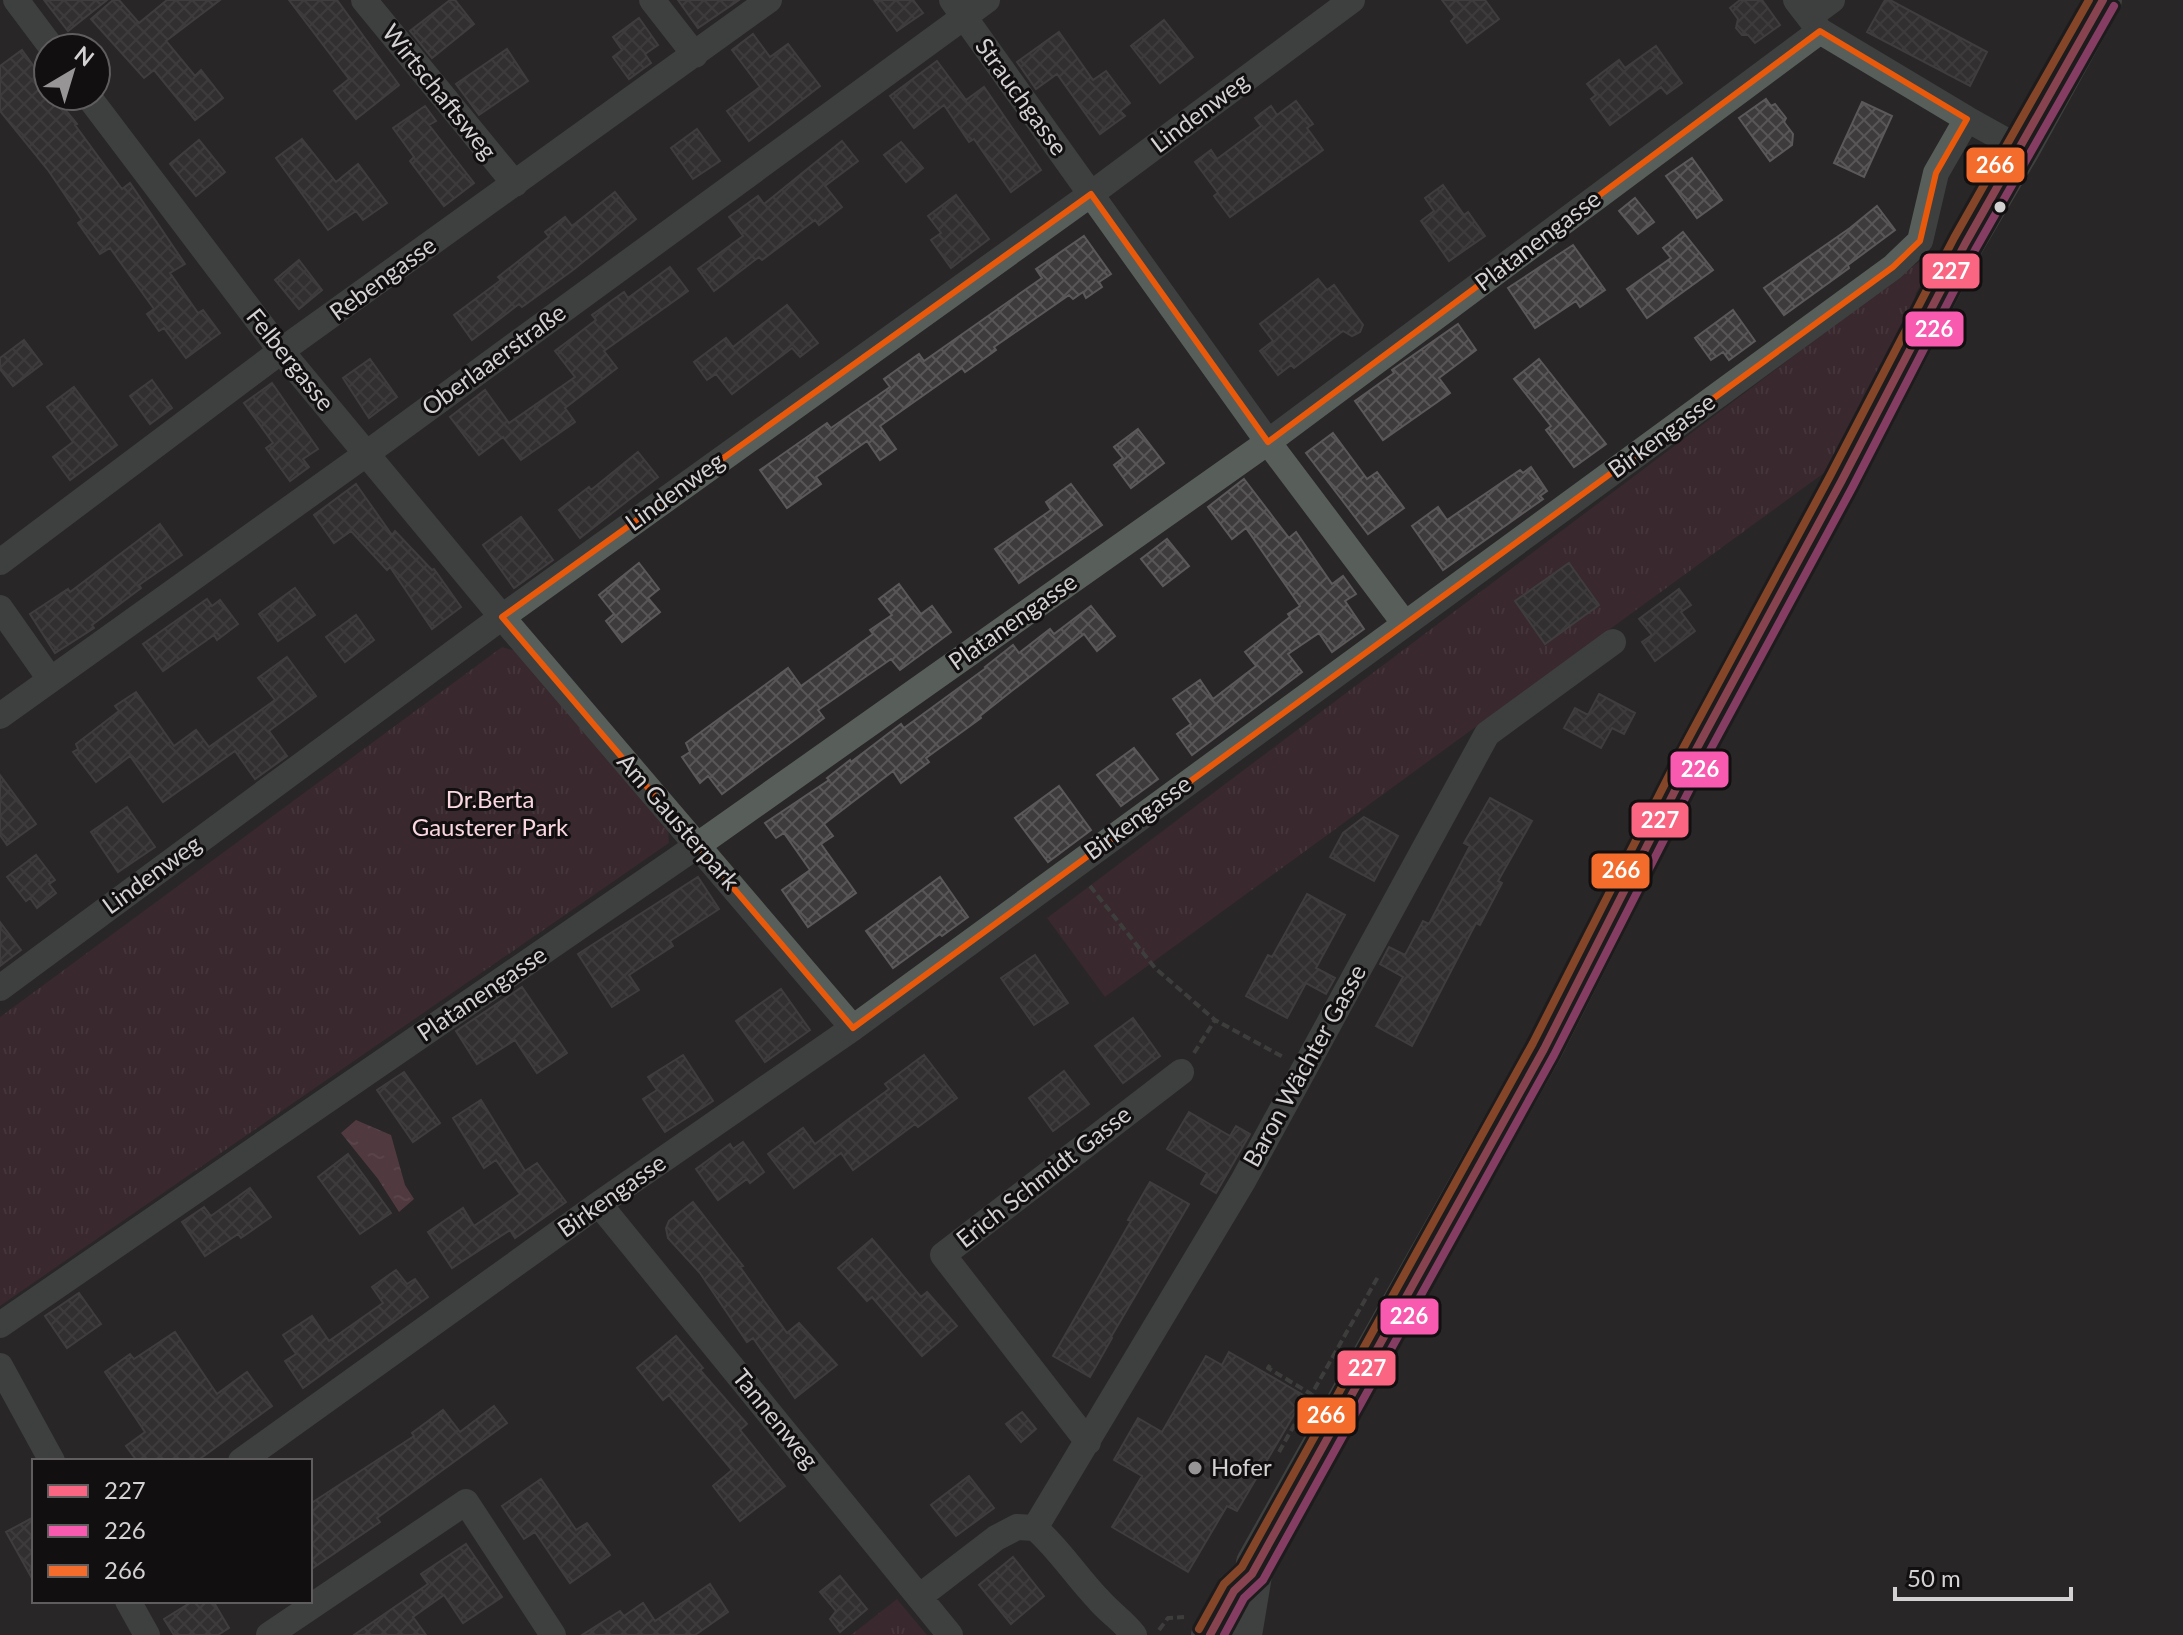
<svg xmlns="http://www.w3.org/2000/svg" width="2183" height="1635" font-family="Lato,sans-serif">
<defs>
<pattern id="grass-tufts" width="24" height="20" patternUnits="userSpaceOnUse" patternTransform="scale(2)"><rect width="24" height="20" fill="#4e2a37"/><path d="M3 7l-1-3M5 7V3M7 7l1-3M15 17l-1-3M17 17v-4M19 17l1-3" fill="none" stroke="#674853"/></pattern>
<pattern id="water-ripples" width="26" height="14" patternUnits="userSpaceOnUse" patternTransform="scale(2)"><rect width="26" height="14" fill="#845161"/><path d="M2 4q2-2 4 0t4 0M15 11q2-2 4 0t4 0" fill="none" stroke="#946977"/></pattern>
<pattern id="building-cross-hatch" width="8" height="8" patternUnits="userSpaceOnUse" patternTransform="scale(2)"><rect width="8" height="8" fill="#3d3b3c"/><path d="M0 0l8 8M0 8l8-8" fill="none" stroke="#585657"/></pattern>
</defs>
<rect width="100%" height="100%" fill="#282627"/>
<path fill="url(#grass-tufts)" d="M1926,249l8,5 2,6 -20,33 -4,17 -81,158 -726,529 -58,-79 873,-657z
M502,647l22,6 144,170 1,20 -669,463v-289z
M897,1599l30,36h-76z"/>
<path fill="url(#water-ripples)" d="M356,1120l35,15 14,50 9,14 -15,13 -21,-33 -37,-46z"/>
<path fill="url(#building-cross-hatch)" stroke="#5b595a" stroke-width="2" d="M44,0h63l-39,31z
M113,0h6l20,23 28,-23h53l-54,41 29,35 6,-6 22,28 -28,22 -41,-50 -10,8 -53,-59z
M289,0h48l62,85 -43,34 -22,-28 15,-12z
M450,0h5l19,24 -42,34 -22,-27z
M678,0h61l-41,28z
M874,0h39l10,13 -26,18z
M1442,0h43l14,19 -32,24 -16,-22 4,-4z
M1740,0h22l18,25 -25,18 -7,-8h-6l-6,-7 2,-9 -8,-11z
M1885,0h5l97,52 -17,34 -103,-54z
M639,18l19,27 -13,9 6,9 -22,16 -16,-22 9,-7 -9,-13z
M1164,20l29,37 -33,26 -29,-37z
M1059,32l34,48 13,-9 24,32 -10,8 5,5 -25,18 -43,-60 -21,15 -19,-27z
M753,34l17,23 18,-13 32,42 -71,55 -22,-30 33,-24 -28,-37z
M1656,46l26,37 -15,11 -6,-7 -51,38 -19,-26 5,-4 -9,-11 32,-24 6,8z
M507,49l21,32 -49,34 -23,-31z
M22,50l26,36v10h6l23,28 -2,1 47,64 8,-6 55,81 -15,9 28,40 5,-3 17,23 -34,25 -22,-30 -5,3 -12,-17 7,-5 -44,-61 -10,6 -22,-31 4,-3 -34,-50 -48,-59v-45z
M937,61l29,39 18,-13 57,83 -30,22 -37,-53 -5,3 -25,-37 -30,23 -24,-32z
M1766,99l5,7 4,-2 11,14 -2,4 9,12 -1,11 -22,16 -31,-43z
M1296,101l17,23 -6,4 16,22 -93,67 -16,-21 4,-3 -23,-31 16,-12 6,9 44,-33 -6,-8 16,-12 6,9z
M1862,102l30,14 -28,61 -30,-14z
M425,106l11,15 -7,4 45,58 -30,23 -34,-45 4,-4 -21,-29z
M697,129l23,32 -27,18 -22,-31z
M302,139l34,43 22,-18 29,39 -24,17 -7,-9 -28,19 -52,-72z
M199,140l26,32 -29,24 -26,-32z
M842,141l16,20 -33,25 17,21 -23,18 -4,-5 -53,40 -3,-3 -45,34 -16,-22 45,-33 -14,-19 29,-21 6,8z
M901,142l22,26 -17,14 -22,-27z
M1692,158l30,42 -25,18 -31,-42z
M1443,185l21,30 4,-3 17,24 -36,25 -28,-40 13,-10 -9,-13z
M615,192l21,27 -63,51 -51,37 -3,-3 -47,36 -18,-25 47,-35 -3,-3 51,-40 -4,-5 20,-15 7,9z
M956,195l33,44 -38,29 -20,-28 10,-7 -13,-17z
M1635,198l19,24 -16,12 -19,-23z
M1877,206l18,24 -47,35 1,3 -65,47 -20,-27 86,-60z
M1683,232l30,38 -66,48 -20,-29 44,-31 -8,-10z
M1084,236l27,38 -12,8 3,5 -16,11 -3,-6 -10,7 -4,-4 -75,52 2,3 -31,22 -3,-4 -82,58 16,23 -16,11 -13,-19 -51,36 5,7 -34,24 -27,-38 67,-47 4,5 59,-41 -6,-8 35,-25 5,7 118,-83 -6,-9z
M1573,245l32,45 -25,17 -4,-6 -41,27 -27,-40z
M299,260l23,30 -23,19 -24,-29z
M670,267l18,24 -84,60 13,17 -52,40 10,14 -54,38 -18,-23 -24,18 -29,-38 35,-27 24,33 66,-46 -20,-26 41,-31 -4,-5 32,-23 4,6z
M1318,279l9,11 7,-5 29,40 -3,7 -8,4 -9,-5 -49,37 -3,-3 -13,10 -18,-24 13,-10 -13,-17z
M787,305l31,38 -18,14 -8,-9 -60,46 -16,-20 -9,6 -13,-18 32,-24 7,9z
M1733,310l22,31 -26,19 -6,-8 -12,8 -16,-22z
M1458,324l18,26 -37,28 11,15 -67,47 -28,-39 39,-28 -2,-3z
M24,340l18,24 -29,22 -13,-17v-11z
M370,359l27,38 -28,21 -26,-40z
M1539,359l67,85 -32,23 -28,-37 5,-4 -37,-47z
M152,380l20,28 -22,16 -20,-28z
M272,383l46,66 -15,10 6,8 -19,14 -24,-33 7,-5 -29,-40z
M74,387l43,58 -47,35 -17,-23 20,-15 -26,-35z
M1138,429l26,34 -33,25 -17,-23 9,-7 -9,-11z
M1333,433l34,46 10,-7 27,36 -36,26 -62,-81z
M638,452l20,25 -78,61 -21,-28 30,-23 2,3z
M1531,467l16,24 -7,5 3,3 -100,71 -31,-44 26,-19 9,13 73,-50 3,3z
M1244,479l45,59 7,-6 36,52 11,-8 13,18 -11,7 19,28 -32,23 -13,-19 -31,21 14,18 -110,83 -15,-21 14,-10 -18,-25 27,-19 13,19 43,-33 -11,-14 45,-35 -2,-3 12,-8 -54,-78 -14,11 -24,-32z
M356,484l36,51 3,-4 37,39 2,-1 27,38 -29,22 -42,-62 -3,3 -36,-39 -17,12 -20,-28z
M1071,484l31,41 -83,58 -24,-34 56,-39 -5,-8z
M521,517l32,43 -39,28 -31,-43z
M160,524l22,31 -43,30 2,3 -49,37 2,3 -39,25 -25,-39 38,-25 2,3z
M1167,539l22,27 -26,20 -22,-27z
M639,563l20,26 -11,9 12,14 -38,30 -16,-21 8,-7 -15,-19z
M1569,563l30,42 -54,39 -30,-43z
M899,584l22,30 11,-8 19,26 -51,38 -9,-11 -73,51 6,8 -102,76 -14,-18 -8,7 -18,-26 8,-5 -4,-9 102,-75 13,18 72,-52 -3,-4 22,-15 -13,-16z
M295,588l20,27 -37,26 -19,-27z
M1679,589l12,16 -10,7 14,19 -40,30 -13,-19 10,-7 -13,-16z
M207,599l5,7 8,-6 18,24 -21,16 -3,-5 -51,36 -20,-27z
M1091,606l24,30 -18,15 -13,-17 -104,82 1,2 -55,40 3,4 -28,21 -8,-12 -69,53 9,12 -12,8 35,49 -48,34 -26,-37 28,-20 -26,-37 -8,5 -11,-15 64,-43 -2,-2 23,-18 1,2 50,-38 3,4 82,-60 -1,-1 28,-22 6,8 31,-24 4,5z
M356,615l18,25 -29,22 -19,-25z
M287,657l29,39 -47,35 18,25 -32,23 -20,-28 -72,51 -33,-46 -34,26 -23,-30 5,-3 -2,-5 43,-33 -4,-5 21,-14 38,54 22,-16 13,17 66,-47 -17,-22z
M1599,694l36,19 -11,21 -12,-6 -11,20 -37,-20 11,-20 13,7z
M1134,748l24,31 -37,27 -24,-31z
M0,775l36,49 -29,21 -7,-10z
M1059,786l32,44 -43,32 -33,-44z
M1490,798l42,23 -34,60 4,2 -22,42 -4,-2 -64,123 -36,-20 27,-49 -23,-13 9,-17 16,8 18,-34 6,3 41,-78 -6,-3z
M127,807l28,40 -37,25 -27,-40z
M1364,817l34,19 -24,45 -44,-24 13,-24z
M36,855l19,25 -6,4 7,9 -19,15 -7,-10 -4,3 -19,-24z
M698,877l21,32 -49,32 3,5 -44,29 10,15 -27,17 -34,-53z
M940,877l28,40 -26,19 -2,-2 -47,34 -27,-37z
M1307,894l38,21 -29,53 19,10 -9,16 -20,-11 -19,35 -41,-22 22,-41 4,2z
M0,922l21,28 -21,16z
M1035,955l33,48 -34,22 -33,-47z
M522,987l45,66 -30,20 -22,-33 -38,24 -21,-33z
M781,989l29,41 -45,32 -29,-41z
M1133,1018l27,38 -37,27 -28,-37z
M683,1055l30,46 -48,31 -22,-33 14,-9 -9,-13z
M924,1055l33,43 -39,29 -3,-3 -62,46 -12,-17 -47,35 -26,-34 35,-26 12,16 74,-55 -4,-5z
M1064,1071l25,33 -36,27 -24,-33z
M404,1072l36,51 -27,19 -36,-52z
M481,1100l44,71 12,-8 29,39 -51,36 -5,-8 -58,38 -24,-36 35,-24 11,18 46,-32 -24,-34 -12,8 -31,-50z
M1189,1112l41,24 6,-10 14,8 -34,59 -15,-9 6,-11 -40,-24z
M743,1142l21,30 -14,11 -3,-4 -29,21 -22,-31 34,-25 3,5z
M348,1154l43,59 -31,21 -42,-57z
M1150,1182l39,22 -78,133 1,1 -22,39 -37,-21 78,-135 -3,-1z
M250,1188l21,29 -30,21 -3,-4 -33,22 -23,-34 22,-15 7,9z
M693,1202l50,64 -3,1 47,66 12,-10 38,42 -42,33 -42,-60 -6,4 -47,-69 -32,-35 -2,-10 3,-7z
M872,1239l49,58 6,-5 30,34 -35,30 -50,-59 -5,4 -29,-33z
M396,1270l11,14 8,-5 13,18 -125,91 -18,-27 11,-7 -13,-19 29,-19 17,25 54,-38 -11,-16z
M79,1293l22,31 -34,24 -22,-32z
M175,1332l42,62 30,-22 25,34 -75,55h-60l-11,-15 19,-14 -40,-60 25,-18 4,5z
M676,1336l27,32 -3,2 47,54 -7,6 45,56 -45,35 -27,-35 19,-16 -63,-75 -6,5 -26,-32z
M1229,1352l76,44 -68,115 -10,-5 -39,66 -76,-45 30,-51 -28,-16 24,-42 24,14 44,-76 16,9z
M494,1406l13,17 -130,95 3,4 -70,48v-66l104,-68 -2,-3 31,-23 17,22z
M1022,1412l14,17 -15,13 -15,-18z
M969,1476l25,32 -38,28 -25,-31z
M541,1479l35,51 11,-7 23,32 -40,28 -35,-51 -11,7 -22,-33z
M34,1517v65l-28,-50z
M466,1544l36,53 -39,26 -19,-28 -31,22 13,18h-72l74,-51 -7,-10z
M1013,1557l31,39 -33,28 -32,-39z
M840,1576l27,33 -27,23 -10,-13 6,-8 -16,-19z
M710,1584l18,28 -33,23h-113l38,-24 4,5 19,-13 12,18z
M193,1601h20l16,27 -11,7h-44l-10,-16z"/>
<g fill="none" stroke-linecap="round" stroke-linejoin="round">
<path stroke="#575a58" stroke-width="4" stroke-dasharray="8 4" stroke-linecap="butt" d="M1090,886l65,82 60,52 70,38
M1194,1053l21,-33
M1270,1365l-2,3 43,26
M1279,1452l100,-177
M1159,1630l9,-12 16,-1"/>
<path stroke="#585f5b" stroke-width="26" d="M16,0l36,48
M364,0l151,184
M652,0l43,55
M952,0l316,442 137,182
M1796,0l24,31 147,88 54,30
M1809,17l23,-17
M88,96l193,255 221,266 351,411
M0,562l281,-211 488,-351
M0,608l50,71
M0,716l366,-262 621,-454
M0,988l502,-371 589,-423 261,-194
M599,1204l351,431
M0,1325l698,-480 570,-403 552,-411
M0,1366l52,95
M1088,1442l-145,-187 238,-183
M241,1461l358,-257 254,-176 1040,-761 27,-26 16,-68 31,-54
M1035,1528l208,-347 244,-447 126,-92
M919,1597l77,-59 21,-11 18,1c24,21 41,48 63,71 11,13 25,22 36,36
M128,1601l19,34
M269,1635l197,-133 87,133"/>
<path stroke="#5a625d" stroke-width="38" d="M1210,1635l24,-44 13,-12
M1243,1635l12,-72 289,-514 146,-288 151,-279 124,-238 56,-95 82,-149"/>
<defs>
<path id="bus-1" d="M1210,1635l24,-44 18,-17 292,-525 146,-288 151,-279 124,-238 138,-244"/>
<path id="bus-2" d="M1224,1635l20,-37 19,-18 291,-525 147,-288 151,-279 123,-238 139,-244"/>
<path id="bus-3" d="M1199,1629l25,-45 18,-17 291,-524 146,-287 151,-280 124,-238 135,-238"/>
</defs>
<use href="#bus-1" stroke="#110f0f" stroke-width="14"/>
<use href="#bus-2" stroke="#110f0f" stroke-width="14"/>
<use href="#bus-3" stroke="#110f0f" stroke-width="14"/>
<use href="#bus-1" stroke="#fa6682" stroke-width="8"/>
<use href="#bus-2" stroke="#f75aaf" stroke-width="8"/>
<use href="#bus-3" stroke="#f36c2b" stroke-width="8"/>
</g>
<path d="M0 0H2183V1635H0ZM1820,31l147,88 -31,54 -16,68 -27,26 -1040,761 -351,-411 589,-423 177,248z" fill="#282627" fill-opacity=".55" fill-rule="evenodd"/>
<path fill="none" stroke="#e8590c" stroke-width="6" stroke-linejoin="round" d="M1820,31l147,88 -31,54 -16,68 -27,26 -1040,761 -351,-411 589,-423 177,248z"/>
<circle fill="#d4d1d2" stroke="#110f0f" stroke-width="3" cx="2000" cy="207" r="7"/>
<circle fill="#989596" stroke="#110f0f" stroke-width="3" cx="1195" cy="1468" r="8"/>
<g text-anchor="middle" stroke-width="6" stroke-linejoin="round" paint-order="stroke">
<g font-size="24" fill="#d4d1d2" stroke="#110f0f">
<text transform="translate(439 92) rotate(51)" y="8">Wirtschaftsweg</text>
<text transform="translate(1021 97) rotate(54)" y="8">Strauchgasse</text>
<text transform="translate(1200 113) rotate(-37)" y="8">Lindenweg</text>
<text transform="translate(1538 241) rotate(-37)" y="8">Platanengasse</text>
<text transform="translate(383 279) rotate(-36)" y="8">Rebengasse</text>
<text transform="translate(290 360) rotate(51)" y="8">Felbergasse</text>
<text transform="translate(494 360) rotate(-36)" y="8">Oberlaaerstraße</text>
<text transform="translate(1662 436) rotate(-36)" y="8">Birkengasse</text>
<text transform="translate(675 492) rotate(-36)" y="8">Lindenweg</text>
<text transform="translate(1013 622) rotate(-35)" y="8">Platanengasse</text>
<text transform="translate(1138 818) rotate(-36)" y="8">Birkengasse</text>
<text transform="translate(678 822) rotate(49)" y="8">Am Gausterpark</text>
<text transform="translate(152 875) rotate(-36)" y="8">Lindenweg</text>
<text transform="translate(482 994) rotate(-34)" y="8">Platanengasse</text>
<text transform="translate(1305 1066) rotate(-61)" y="8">Baron Wächter Gasse</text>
<text transform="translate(1044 1177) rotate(-38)" y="8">Erich Schmidt Gasse</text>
<text transform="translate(612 1196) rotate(-35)" y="8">Birkengasse</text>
<text transform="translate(775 1419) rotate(51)" y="8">Tannenweg</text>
</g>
<g font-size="24" fill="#fbd7e1" stroke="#110f0f">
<text x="490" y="808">Dr.Berta<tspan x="490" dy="28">Gausterer Park</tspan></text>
</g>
<g font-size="24" fill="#d4d1d2" stroke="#110f0f" text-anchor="start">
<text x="1211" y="1476">Hofer</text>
</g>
</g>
<g stroke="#110f0f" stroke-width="3">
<rect x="1965" y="146" width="61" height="38" rx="8" fill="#f36c2b"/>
<rect x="1921" y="252" width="60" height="38" rx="8" fill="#fa6682"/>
<rect x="1904" y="310" width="61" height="38" rx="8" fill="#f75aaf"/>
<rect x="1669" y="750" width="61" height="39" rx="8" fill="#f75aaf"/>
<rect x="1630" y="801" width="60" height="38" rx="8" fill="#fa6682"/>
<rect x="1590" y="852" width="61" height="38" rx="8" fill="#f36c2b"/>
<rect x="1379" y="1297" width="61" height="39" rx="8" fill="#f75aaf"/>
<rect x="1336" y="1349" width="61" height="38" rx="8" fill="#fa6682"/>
<rect x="1296" y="1396" width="61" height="39" rx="8" fill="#f36c2b"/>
</g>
<g font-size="22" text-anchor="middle" font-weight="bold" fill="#fff">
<text x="1995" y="173">266</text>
<text x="1951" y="279">227</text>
<text x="1934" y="337">226</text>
<text x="1700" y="777">226</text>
<text x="1660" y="828">227</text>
<text x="1621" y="878">266</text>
<text x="1409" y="1324">226</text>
<text x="1367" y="1376">227</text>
<text x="1326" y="1423">266</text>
</g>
<rect x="32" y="1459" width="280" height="144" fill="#110f0f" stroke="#5f5d5d" stroke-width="2"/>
<rect x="48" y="1485" width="40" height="12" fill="#fa6682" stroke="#5f5d5d" stroke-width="2"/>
<text x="104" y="1499" font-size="24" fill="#d4d1d2">227</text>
<rect x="48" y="1525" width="40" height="12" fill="#f75aaf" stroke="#5f5d5d" stroke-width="2"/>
<text x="104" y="1539" font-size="24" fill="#d4d1d2">226</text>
<rect x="48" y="1565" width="40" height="12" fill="#f36c2b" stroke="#5f5d5d" stroke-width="2"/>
<text x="104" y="1579" font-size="24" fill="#d4d1d2">266</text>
<g transform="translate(72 72) rotate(38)"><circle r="38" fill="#110f0f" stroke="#5f5d5d" stroke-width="2"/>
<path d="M0-6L14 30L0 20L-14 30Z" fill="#989596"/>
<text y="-12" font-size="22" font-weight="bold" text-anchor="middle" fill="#d4d1d2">N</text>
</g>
<path d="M1895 1587v12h176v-12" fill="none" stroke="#d4d1d2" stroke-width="4"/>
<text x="1907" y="1587" font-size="24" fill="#d4d1d2" stroke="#110f0f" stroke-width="6" paint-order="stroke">50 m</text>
</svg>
